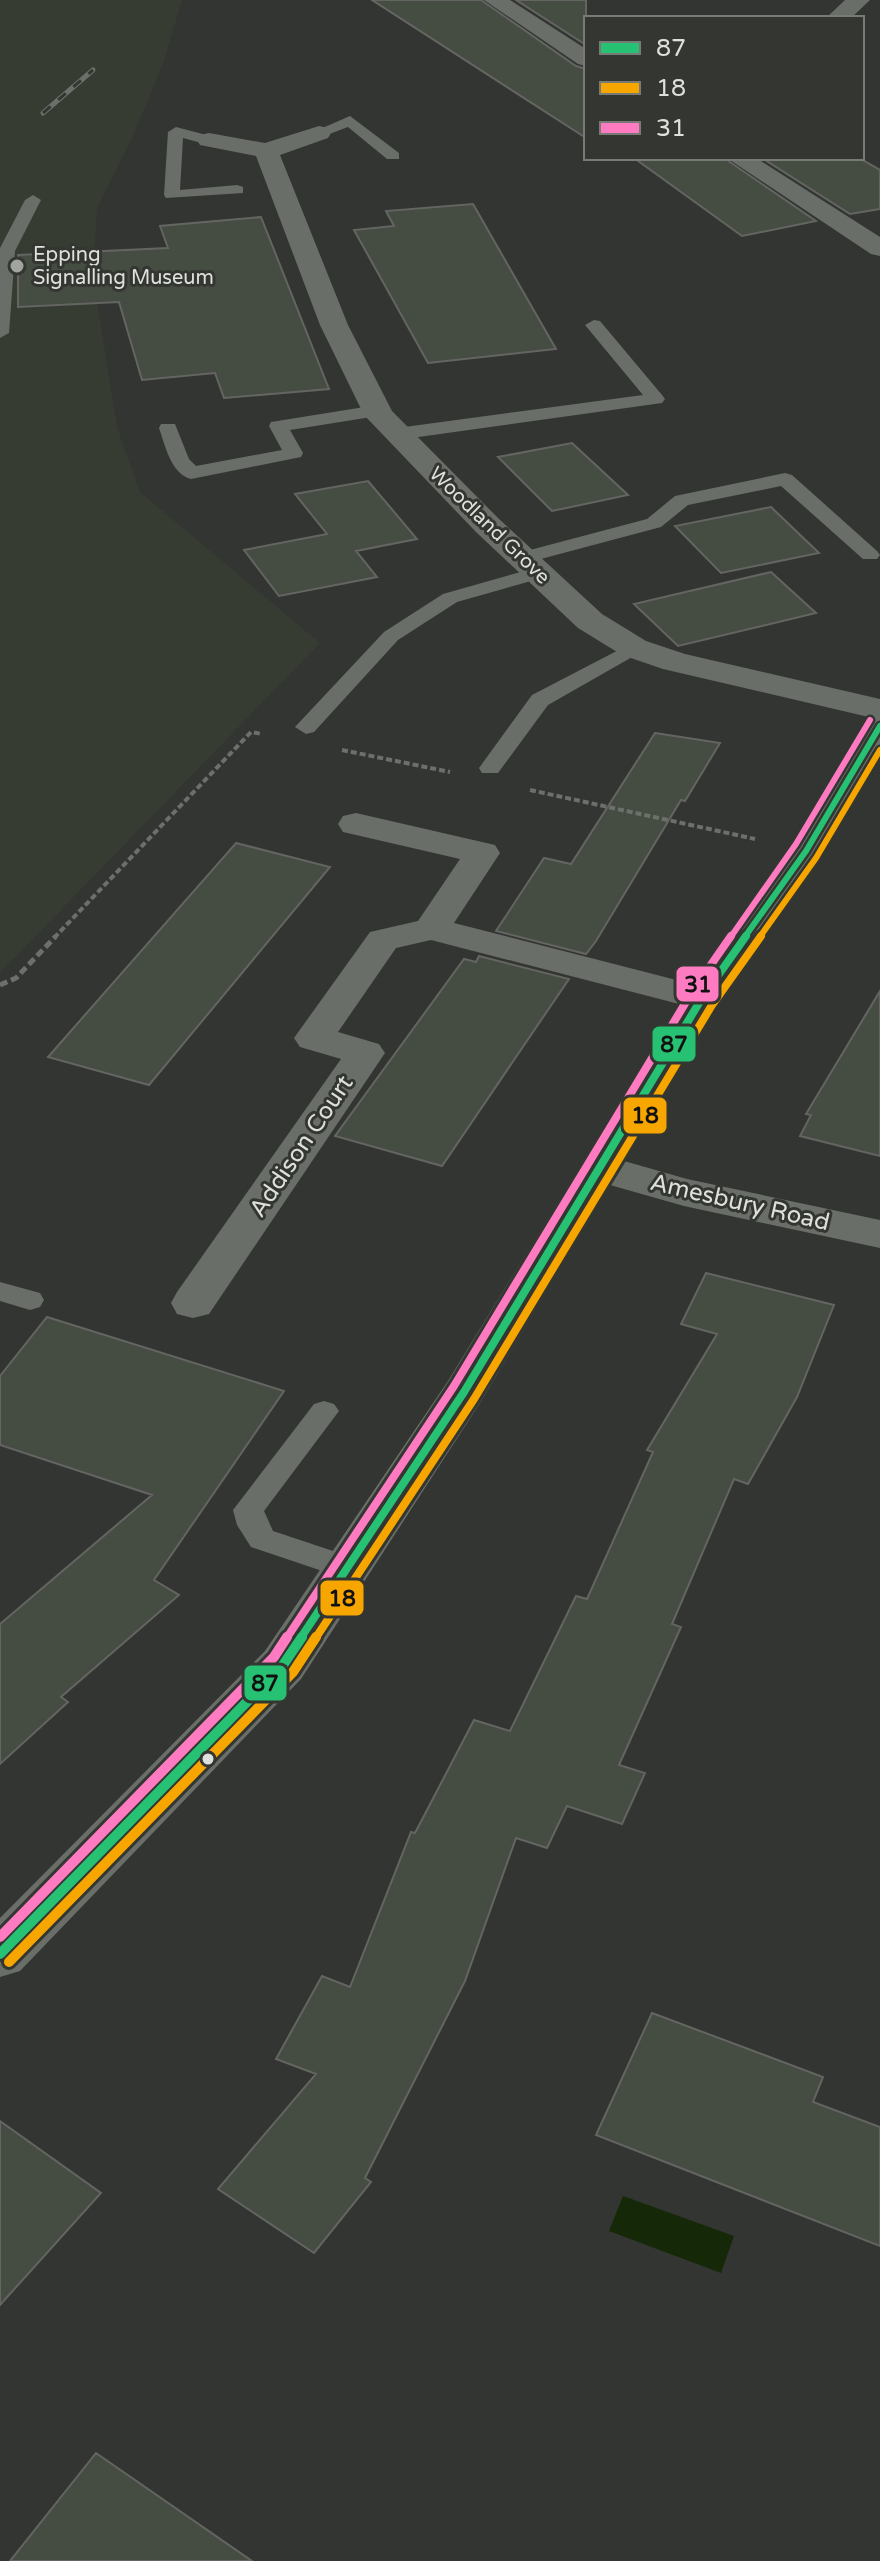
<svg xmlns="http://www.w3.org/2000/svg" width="880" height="2561" font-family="'Varela Round',sans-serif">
<rect width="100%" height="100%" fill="#333532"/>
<path fill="#363c32" d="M0,0h182l-19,64 -30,72 -36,72 -4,68 24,151 23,65 180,151 -320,330z"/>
<path fill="#152807" d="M623,2196l111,40 -13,37 -112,-42z"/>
<path fill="#454c41" stroke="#646563" stroke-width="2" d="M372,0h109l95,66 10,3v69z
M516,0h70v45z
M634,158h90l92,63 -74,15z
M762,158h97l21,12v39l-30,5z
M473,204l83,145 -128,14 -74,-133 40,-4 -8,-15z
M261,217l68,172 -105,9 -9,-25 -73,7 -23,-78 -101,5v-52l150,-7 -8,-22z
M572,443l56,52 -76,16 -54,-54z
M368,481l49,58 -61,12 21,26 -98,19 -35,-46 83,-16 -32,-40z
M771,507l48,46 -98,20 -46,-47z
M771,572l45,41 -138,33 -44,-42z
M655,733l65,10 -35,58 -4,-1 -85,141 -10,13 -90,-23 48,-73 27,6z
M236,843l94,24 -181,218 -101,-28z
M479,956l90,23 -127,187 -107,-30 129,-177 12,3z
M880,991v165l-80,-20 11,-21 -5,-1z
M706,1273l128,32 -37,92 -49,87 -14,-5 -62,145 9,3 -62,138 26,8 -23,51 -55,-18 -20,42 -31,-10 -51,143 -100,197 6,4 -57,71 -96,-64 98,-115 -40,-15 46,-83 28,11 61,-155 4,1 59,-113 36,11 66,-135 11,3 66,-147 -6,-2 70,-116 -36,-10z
M47,1317l237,74 -130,189 25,15 -118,102 7,5 -68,62v-140l152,-129 -152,-50v-69z
M652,2013l171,64 -10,25 67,25v119l-284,-111z
M0,2121l101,72 -101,112z
M96,2453l156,108h-242z"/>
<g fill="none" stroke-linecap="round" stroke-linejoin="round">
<path stroke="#6c706b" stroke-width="4" stroke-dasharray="6 3" stroke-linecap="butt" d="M342,750l108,22
M530,790l225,49
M54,938l197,-206 11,2"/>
<path stroke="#6c706b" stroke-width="5" stroke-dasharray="8 4" stroke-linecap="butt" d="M0,985l16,-7 40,-42"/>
<path fill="#6a6e68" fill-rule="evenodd" d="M350,116l49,37v6h-12l-39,-32 -29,11 -8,-5z
M176,127l38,10 3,3 -8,5 -26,-7 -3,52 57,-5 6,2v6l-77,5 -2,-3 4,-63z
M33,195l8,5 -26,51 -6,82 -9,5v-90l25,-48z
M594,320l6,1 62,74 3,4 -3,4 -265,37 -9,-6 9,-6 246,-33 -58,-70z
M377,405l7,2 2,4 -2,4 -94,15 13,23 -2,4 -110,22c-20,-5 -26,-34 -32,-51l2,-4h14l14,35 7,7 86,-16 -13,-24 2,-4z
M785,473l7,2 85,76 3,4 -3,4h-14l-82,-73 -93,19 -27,22 -139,37 -10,-6 3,-4 132,-35 28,-23z
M538,567l10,6 -3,4 -88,25 -59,38 -84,92 -8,2 -11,-7 89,-95 59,-38z
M634,642l11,6 -4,4 -93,53 -50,68h-16l-3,-5 53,-73z
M0,1282l40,11 4,7 -4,7 -10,3 -30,-9z
M324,1401l10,3 5,7 -75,100 9,20 84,28 5,8 -5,8 -11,4 -95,-32 -14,-22 -4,-15 81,-106z"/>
<path fill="#6a6e68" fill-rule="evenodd" d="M484,0h26l76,49v17l-8,-2z
M845,0h25l-19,18h-25z
M319,126l9,2 3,5 -3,5 -48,17 68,170 44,86 106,107 104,96 44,27 39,13 195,45v57l-56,95 -103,148 -97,162 63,18 193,41v28l-196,-42 -74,-21 -130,218 -179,276 -281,292 -20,6v-59l265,-267 183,-270 231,-377 -248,-64 -35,8 -58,84 41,12 6,9 -176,261 -16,4 -16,-4 -6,-11 6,-11 164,-233 -41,-12 -6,-9 76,-106 48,-11 42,-62 -117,-27 -5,-8 5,-8 13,-3 139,32 5,8 -46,70 238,61 97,-135 74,-123 10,-8 -210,-49 -41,-14 -44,-27 -102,-96 -112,-117 -44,-90 -64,-169 -56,-11 -3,-5 3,-5 9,-2 56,10z
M727,158h29l124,79v19l-9,-2z"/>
<defs>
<path id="rail" d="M43,113l50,-43"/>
</defs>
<use href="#rail" stroke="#6c6f6a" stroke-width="5"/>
<use href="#rail" stroke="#333631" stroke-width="3" stroke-dasharray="10" stroke-linecap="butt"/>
<defs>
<path id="bus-1-far2" d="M744,938l62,-87 74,-125"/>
<path id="bus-1-far1" d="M300,1639l164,-247 238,-394 44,-62"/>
<path id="bus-1" d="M0,1954l283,-289 19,-28"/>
<path id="bus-2-far2" d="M759,938l57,-80 64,-108"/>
<path id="bus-2-far1" d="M315,1639l159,-240 238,-394 49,-69"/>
<path id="bus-2" d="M9,1962l284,-290 23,-35"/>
<path id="bus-3-far2" d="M730,938l66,-94 74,-124"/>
<path id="bus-3-far1" d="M286,1639l168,-253 238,-394 39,-56"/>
<path id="bus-3" d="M0,1937l274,-280 13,-20"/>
</defs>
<use href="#bus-1-far2" stroke="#333631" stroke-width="11"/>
<use href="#bus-1-far1" stroke="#333631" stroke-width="14"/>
<use href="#bus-1" stroke="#333631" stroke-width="16"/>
<use href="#bus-2-far2" stroke="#333631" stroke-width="11"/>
<use href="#bus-2-far1" stroke="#333631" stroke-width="14"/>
<use href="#bus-2" stroke="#333631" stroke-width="16"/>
<use href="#bus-3-far2" stroke="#333631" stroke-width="11"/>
<use href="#bus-3-far1" stroke="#333631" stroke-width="14"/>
<use href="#bus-3" stroke="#333631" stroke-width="16"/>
<use href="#bus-1-far2" stroke="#26c172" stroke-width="6"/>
<use href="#bus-1-far1" stroke="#26c172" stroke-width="8"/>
<use href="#bus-1" stroke="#26c172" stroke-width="10"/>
<use href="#bus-2-far2" stroke="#f7a600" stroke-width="6"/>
<use href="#bus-2-far1" stroke="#f7a600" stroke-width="8"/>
<use href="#bus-2" stroke="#f7a600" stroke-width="10"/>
<use href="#bus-3-far2" stroke="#fe7ac1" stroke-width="6"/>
<use href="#bus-3-far1" stroke="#fe7ac1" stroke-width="8"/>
<use href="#bus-3" stroke="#fe7ac1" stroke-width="10"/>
</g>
<circle fill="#a2a4a0" stroke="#333631" stroke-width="3" cx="17" cy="266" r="8"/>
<circle fill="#dde0dc" stroke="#333631" stroke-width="3" cx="208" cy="1759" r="7"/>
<g text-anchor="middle" stroke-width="6" stroke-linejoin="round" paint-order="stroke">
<g font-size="20" fill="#dde0dc" stroke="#333631" text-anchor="start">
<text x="33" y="261">Epping<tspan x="33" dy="23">Signalling Museum</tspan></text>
</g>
<g font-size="20" fill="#dde0dc" stroke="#333631">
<text transform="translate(490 525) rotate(44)" y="7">Woodland Grove</text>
</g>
<g font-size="24" fill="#dde0dc" stroke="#333631">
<text transform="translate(301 1146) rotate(-56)" y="8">Addison Court</text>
<text transform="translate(740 1202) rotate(13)" y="8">Amesbury Road</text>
</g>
</g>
<g stroke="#333631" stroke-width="3">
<rect x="675" y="965" width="45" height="38" rx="8" fill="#fe7ac1"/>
<rect x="651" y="1025" width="46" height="38" rx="8" fill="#26c172"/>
<rect x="622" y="1096" width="46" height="39" rx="8" fill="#f7a600"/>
<rect x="319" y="1579" width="46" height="38" rx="8" fill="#f7a600"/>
<rect x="243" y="1664" width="45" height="38" rx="8" fill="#26c172"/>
</g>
<g font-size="22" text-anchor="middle" font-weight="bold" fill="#111">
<text x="698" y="992">31</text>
<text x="674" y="1052">87</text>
<text x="645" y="1123">18</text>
<text x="342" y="1606">18</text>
<text x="265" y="1691">87</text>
</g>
<rect x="584" y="16" width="280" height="144" fill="#333631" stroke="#777a75" stroke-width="2"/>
<rect x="600" y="42" width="40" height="12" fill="#26c172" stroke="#777a75" stroke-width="2"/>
<text x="656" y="56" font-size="24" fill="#dde0dc">87</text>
<rect x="600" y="82" width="40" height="12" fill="#f7a600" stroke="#777a75" stroke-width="2"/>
<text x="656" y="96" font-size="24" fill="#dde0dc">18</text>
<rect x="600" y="122" width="40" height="12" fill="#fe7ac1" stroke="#777a75" stroke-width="2"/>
<text x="656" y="136" font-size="24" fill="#dde0dc">31</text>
</svg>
